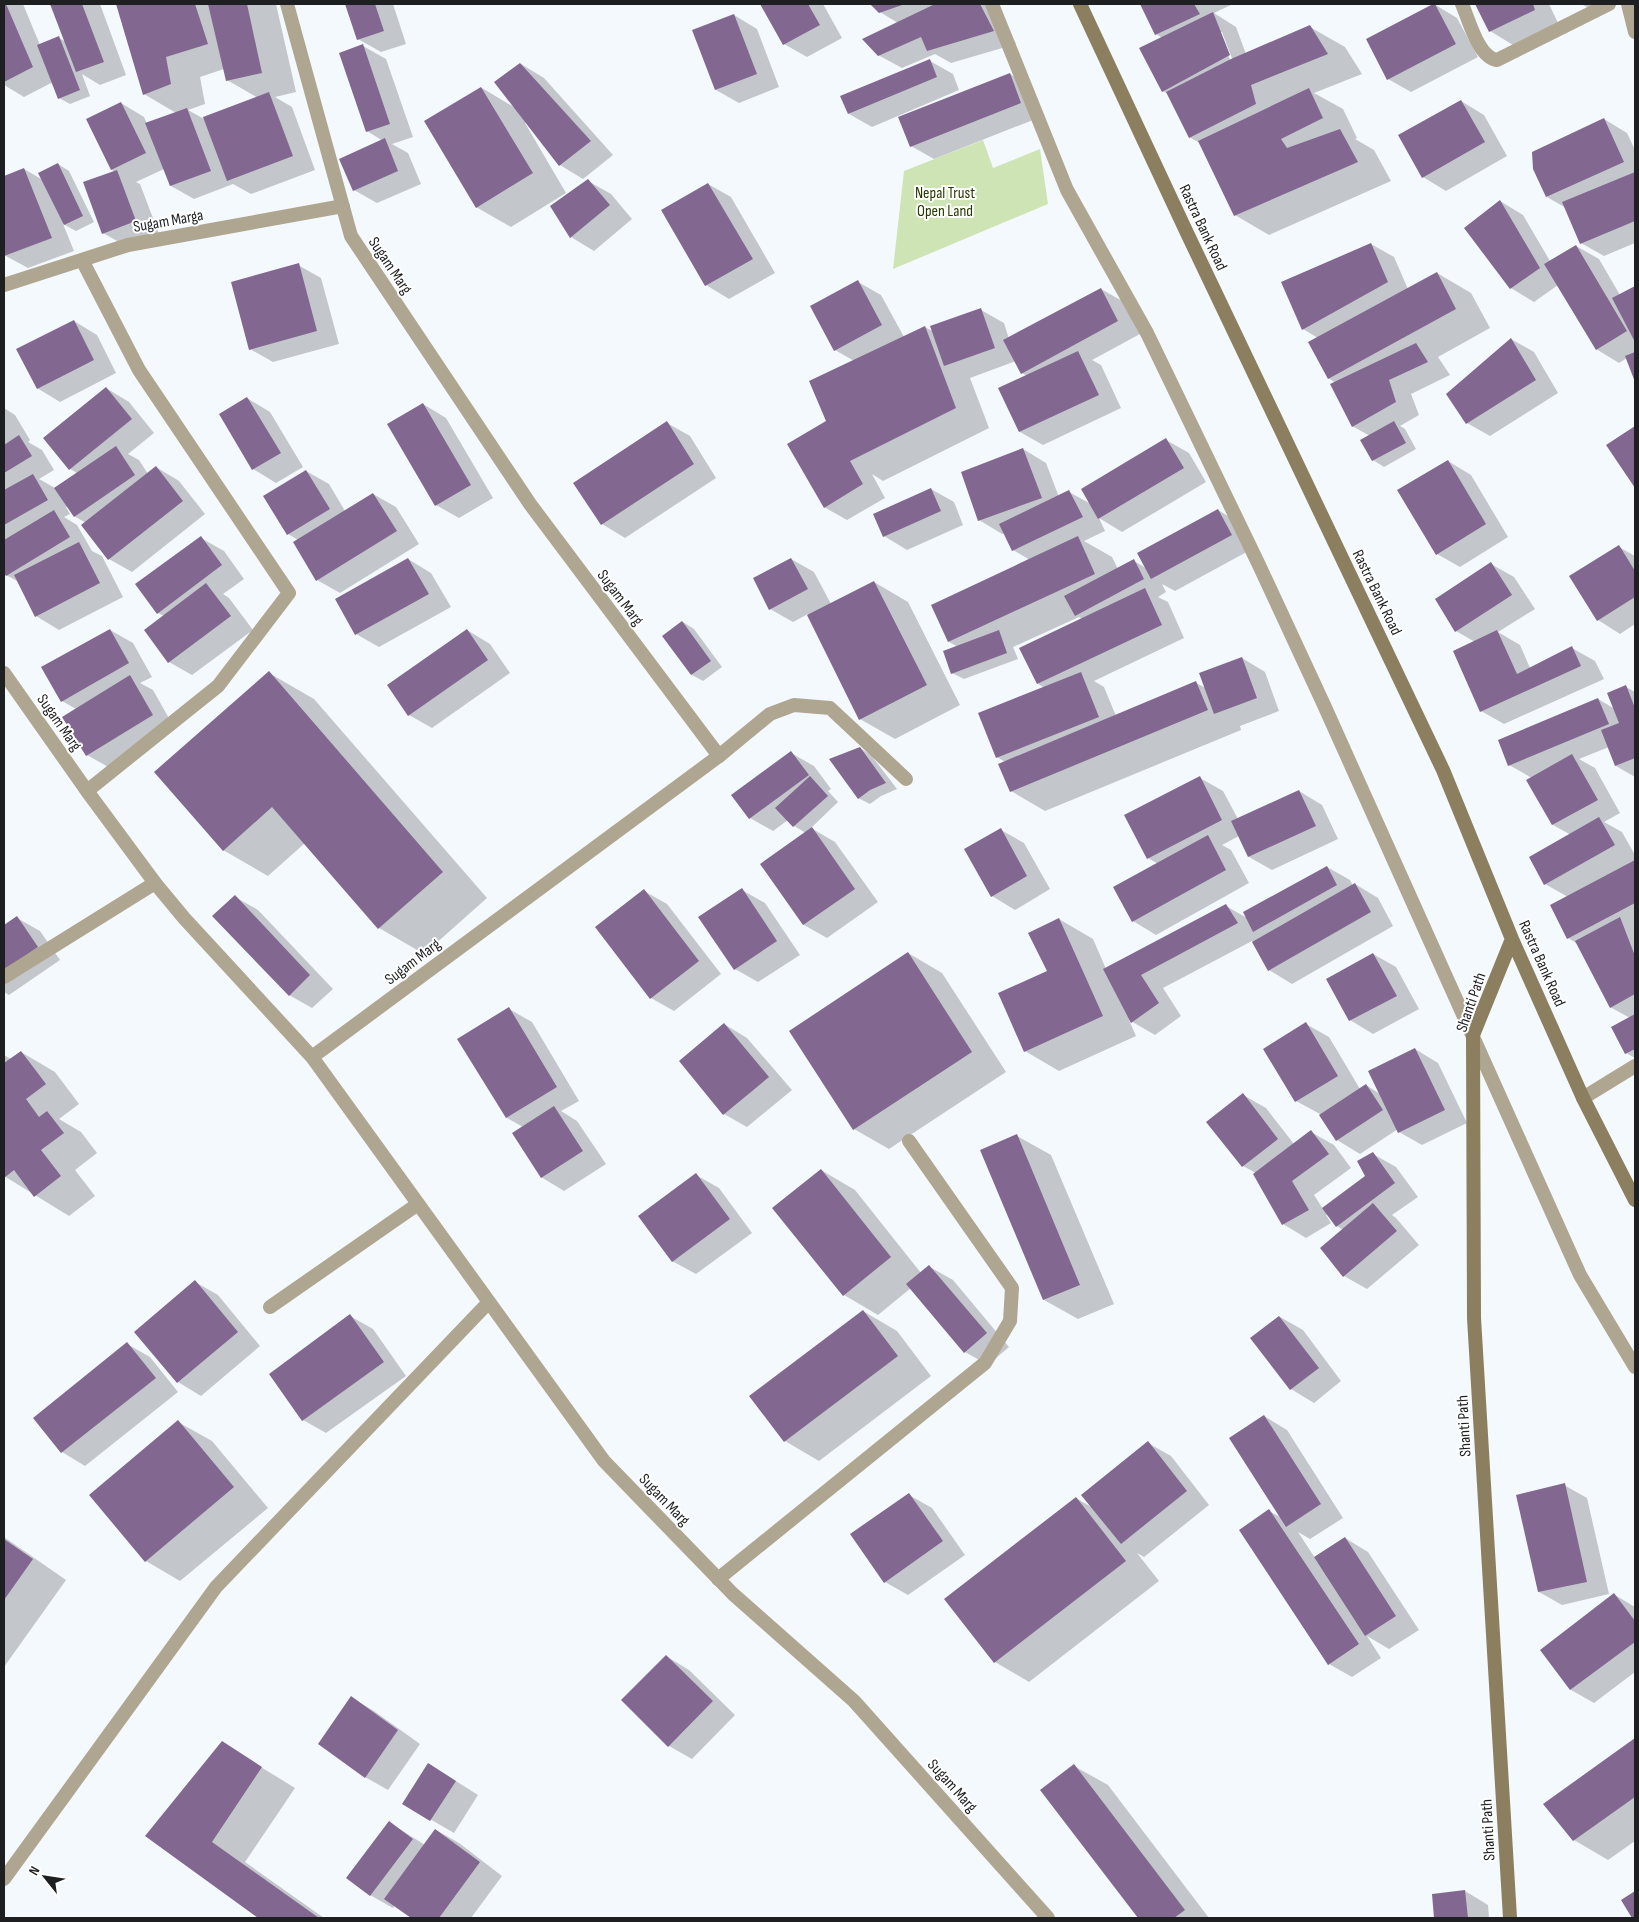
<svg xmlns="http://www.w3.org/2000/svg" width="1639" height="1922" font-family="'Sofia Sans Condensed',sans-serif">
<rect width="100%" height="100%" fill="#f4f9fe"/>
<path fill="#cfe4b4" d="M983,140l10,28 47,-19 8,55 -155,65 11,-98z"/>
<path fill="#0003" fill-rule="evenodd" d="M4,4h19l17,41 19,-7 7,4 -15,-38h49l26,71 -26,10 -18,-11 8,22 -20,8 -11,-6 -6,-16 -29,15 -20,-12z
M118,4h158l20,88 -21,5 17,10 23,63 -64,24 -18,-10 -39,15 -23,-13 -7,-17 -28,13 4,2 19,50 -33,12 -23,-13 12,-61 -3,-2 9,-67 23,14 3,7 29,-11 -32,-19zM224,69l3,11 31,18 -52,22 -18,-10 17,-6 -5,-27z
M346,4h47l13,40 -25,8 -23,-13z
M762,4h61l19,34 -35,19 -23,-13z
M872,4h124l20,40 -65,19 -16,-9 -33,14 -24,-13 20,-32 -18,-11z
M1141,4h92l-19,9 22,14 10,27 64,-27 35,20 17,27 -48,19 29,16 14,29 -2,1 19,11 17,31 -122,54 -34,-20 -35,-72 -11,-6 -21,-43 -5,-3 -1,-53 -6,-4zM1219,32h3l11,29 -2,1z
M1434,4l23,14 21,39 -67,35 -23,-13z
M1477,4h72l9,19 -45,22 -23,-14z
M1581,4h19l-9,5z
M734,15l23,14 22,58 -40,16 -23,-13z
M363,46l23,13 27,78 -21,7 16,9 13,31 -44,19 -23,-13 29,-49 -16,-10z
M930,61l23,13 6,16 -87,37 -23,-13z
M521,64l23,14 69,77 -30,24 -23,-14 -34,-43 -1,1 41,70 -55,34 -35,-20 6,-119 32,19z
M1010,74l23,14 10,28 -109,43 -23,-13z
M1461,101l23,14 23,41 -61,35 -23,-14z
M1604,119l23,14 8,17v93l-31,13 -23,-13 -15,-35 -19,-11z
M58,164l11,7 25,51 -18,9 -13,-7 11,27 -46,17 -24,-13v-78l20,-8 19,11z
M588,181l23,13 21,25 -38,32 -23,-14 -19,-31z
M708,184l23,13 44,76 -46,26 -23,-14z
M1500,201l23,14 27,46 26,-15 23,13 21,36 15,-8v92l-8,-21 -8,5 -23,-14 -38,-64 -24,17 -23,-14 -45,-60z
M1371,244l23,13 14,32 29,-16 34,20 19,35 -52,29 12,18 -39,19 8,21 -19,11 5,3 11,20 -32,18 -11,-7 -3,-24 -18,-10 -16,-43 -8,-5 -10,-40 -15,-9z
M298,265l23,13 18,66 -66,18 -23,-13z
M858,282l23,13 23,42 21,-10 9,5 47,-22 23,13 5,16 92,-50 23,13 16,32 -48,26 9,5 20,43 -78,37 -23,-13 7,-56 -5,-3 -6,-12 -46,17 19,50 -106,53 -11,-7 13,24 -38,22 -23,-13 4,-86 26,-60 -19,-11z
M74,321l23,14 19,38 -56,29 -23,-14z
M1511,339l23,13 24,41 -68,43 -23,-13z
M106,388l23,14 25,31 -26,21 11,6 9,14 8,-7 23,14 26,33 -73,58 -23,-13 -23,-36 -12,-7 -6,-10 -2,1 4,7 -6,3 13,8 15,26 10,5 21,41 -64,33 -23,-14 -17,-34 -13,-7 -2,-5v-162l11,7 15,25 -2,2 14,8 12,20 -15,9 16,9 22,-15 -7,-4z
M247,398l23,14 33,55 -27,16 -23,-14z
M423,404l23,14 47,80 -34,20 -23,-13z
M667,423l23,13 26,42 -91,60 -23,-14z
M1635,427v59l-27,-40z
M1166,440l23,13 17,29 -84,50 -23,-14 6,13 -21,10 28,16 6,12 16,-8 12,7 72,-58 23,14 13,24 -79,43 -13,-7 4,8 -8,5 10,5 16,36 -90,43 10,6 12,29 80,-33 10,5 36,-30 23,14 14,39 -39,15 1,4 -196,81 -34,-20 -6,-29 -8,-5 48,-69 -7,-4 44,-65 -3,-2 -66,30 5,12 -54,20 -12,-6 6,-26 -9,-5 81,-82 -17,-10 -8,-17 -3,1 -23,-14 44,-71 23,14 13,34 10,-5 22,12z
M1448,461l23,14 37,62 -48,30 -23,-13z
M306,471l23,13 16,27 28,-17 23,13 23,37 -79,49 -23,-13 -19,-40 -10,-6z
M931,489l23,13 9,23 -56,25 -23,-14z
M201,538l23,13 20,28 -21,15 6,4 24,32 -61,45 -23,-13 -5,-46 -6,-3z
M1619,547l16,9v68l-15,10 -22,-14z
M408,559l23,14 20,34 -72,40 -23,-13z
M791,559l23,13 17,32 43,-22 34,20 52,103 -65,34 -35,-20 -52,-105 -15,8 -23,-13z
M1491,564l23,13 21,32 -37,23 22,13 10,23 42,-20 23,13 9,18 -100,45 -23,-13 -6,-69 -19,-11z
M683,622l11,7 28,38 -19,14 -11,-6 -28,-39z
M110,630l23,13 19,34 -12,6 13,7 22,39 -65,39 -23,-13 -11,-46 -14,-8z
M467,630l23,14 20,29 -78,55 -23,-13z
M269,673l45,26 173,199 -63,56 -45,-26 -74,-85 -37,33 -45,-26z
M1626,687l9,5v85l-19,-11 -7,-19 -30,12 16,9 25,45 -16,9 18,10 13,23v203l-9,-5 4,-35 -20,-11 -32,-63 -10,-6v-41l-23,-13 26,-49 -18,-10 -21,-47 -23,-13 89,-66 17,10z
M860,748l11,7 26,34 -16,7 -11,8 -12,-6z
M791,753l23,13 17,23 -3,2 10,11 -27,26 24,14 43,60 -51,36 -23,-13 -42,-60 44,-32 -12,-7 -6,-6 -15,11 -23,-13z
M1200,778l23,13 15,28 61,-28 23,14 16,34 -66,31 -23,-13 -10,-21 -17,9 9,5 18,33 -93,52 -23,-14 -18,-33 43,-24 -10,-6z
M1001,830l23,13 26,46 -35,21 -23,-14z
M1327,867l23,13 3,6 2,-2 23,14 15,28 -101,58 -23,-14 -17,-29 -89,47 18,28 -26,19 -26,-15 7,16 -77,35 -34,-20 24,-79 10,-53 34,20 13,30 120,-63 21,12z
M742,890l23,13 35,52 -42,27 -23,-13z
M644,891l23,13 54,70 -47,37 -23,-13z
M235,897l23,13 75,79 -21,19 -23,-13z
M17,918l23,13 20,29 -51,35 -5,-3v-65z
M908,953l34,20 64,99 -117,77 -35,-20z
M1373,954l23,13 23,42 -46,25 -23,-14 -22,-41z
M509,1009l23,13 47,79 -18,10 16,10 29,43 -42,27 -23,-14 -18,-50 -16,-9 -48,-79z
M724,1024l23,14 45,52 -45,37 -23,-13 -44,-53z
M1306,1024l23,13 31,52 6,-4 14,9 35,-45 23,14 29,60 -45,22 -23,-13 -1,-3 -38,25 -23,-14 -17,-26 -24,-13z
M21,1052l34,20 24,32 -20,15 22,13 16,21 -22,17 20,26 -26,20 -65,-40v-121l7,4z
M1243,1095l23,13 28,36 17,-12 23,13 17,23 -37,27 9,14 43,-32 7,-23 23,13 22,30 -26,18 4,3 23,27 -52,44 -23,-13 -1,-46 -6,-4 -9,-12 -2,1 5,8 -25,15 -23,-14 -27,-51 -13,-7z
M1017,1136l34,19 63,149 -36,15 -34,-19z
M821,1170l34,20 66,83 9,-6 23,13 56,67 -21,18 -23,-13 -54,-64 -33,27 -34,-20 -70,-87z
M696,1175l23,13 33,45 -56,41 -24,-13z
M195,1282l23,13 42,51 -59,50 -23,-14z
M863,1311l34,20 34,45 -112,85 -34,-20z
M350,1316l23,13 33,47 -80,57 -23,-13z
M1280,1317l23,13 38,51 -27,22 -23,-14z
M127,1344l23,13 28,35 -93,74 -23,-14 -27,-34z
M1264,1416l23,14 56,88 -33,21 -12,-7 17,26 30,-20 23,14 51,78 -30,19 -22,-13 14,22 -29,19 -23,-13 -60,-153 13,7z
M178,1422l34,19 56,67 -88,73 -34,-20 -55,-66z
M1148,1443l23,13 38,49 -65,52 -7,-4 22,28 -130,101 -34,-20 81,-164 17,10z
M1564,1485l23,13 22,96 -47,11 -23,-13z
M909,1495l23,13 33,47 -57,40 -23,-13z
M4,1537l62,43 -62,87z
M1615,1595l20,12v65l-41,31 -23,-13 -30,-40z
M666,1656l23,14 46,45 -43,44 -23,-13z
M352,1698l22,13 46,33 -32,46 -23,-13z
M1635,1740v101l-27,19 -34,-20 -30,-36z
M222,1743l73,45 -50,74 79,56h-64l-113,-82z
M429,1764l49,31 -24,38 -50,-29z
M1074,1766l34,19 101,133h-70l-97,-128z
M390,1823l35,22 11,-15 23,13 43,33 -31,42h-58l-18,-13 -2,3 -23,-13z
M1465,1891l23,14 1,13h-53l-3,-23z"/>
<path fill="#826791" d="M4,4h2l27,63 -29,15z
M50,4h32l22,58 -28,10z
M116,4h79l13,40 -42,13 5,27 -28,11z
M208,4h39l15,69 -36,8z
M345,4h30l9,27 -27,9z
M760,4h48l12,21 -37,20z
M870,4h35l-26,9z
M935,4h45l14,27 -67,20 -6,-14 -43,19 -16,-17z
M1140,4h54l6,10 -45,21z
M1433,4h2l21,40 -69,36 -21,-41z
M1475,4h58l2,6 -46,22z
M1213,12l17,43 -68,37 -23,-44z
M734,14l23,60 -42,16 -23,-60z
M1310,25l18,29 -77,31 5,19 -67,34 -23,-46 65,-33z
M59,36l21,54 -22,9 -21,-54z
M363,44l27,80 -24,8 -27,-79z
M930,59l7,18 -89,37 -8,-18z
M520,63l71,78 -32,25 -65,-84z
M1010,73l11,30 -111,44 -12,-30z
M481,87l52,86 -57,35 -52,-87z
M1309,88l14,30 -42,21 6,9 53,-19 18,33 -124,54 -36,-75z
M269,92l24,64 -66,25 -24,-64z
M1461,100l24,42 -63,36 -24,-43z
M121,102l25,51 -35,17 -25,-51z
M187,108l24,63 -41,15 -25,-63z
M1604,118l20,44 -78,35 -13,-28 -1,-17z
M385,138l13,33 -45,20 -14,-32z
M58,163l25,53 -19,9 -26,-52z
M24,168l28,70 -48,18v-80z
M117,170l19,51 -34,13 -19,-52z
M1635,172v49l-55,23 -18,-42z
M588,179l22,26 -40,33 -20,-32z
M708,183l45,76 -48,27 -44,-76z
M1500,200l40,68 -30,21 -46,-61z
M1371,243l17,39 -86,48 -21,-48z
M1576,245l51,86 -31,19 -52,-86z
M299,263l18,68 -68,19 -18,-68z
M1437,272l19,37 -128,70 -20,-37z
M858,280l24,45 -48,26 -24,-45z
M1635,286v56l-23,-44z
M1101,288l17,33 -97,53 -18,-34z
M981,308l14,40 -51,18 -14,-40z
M74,320l20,40 -57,29 -21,-40z
M925,326l31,82 -106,53 13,23 -39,24 -37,-64 39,-23 -17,-40z
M1511,338l25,42 -70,44 -20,-30z
M1416,343l12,19 -39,18 7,22 -44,25 -22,-43z
M1078,351l21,44 -80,37 -21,-44z
M1635,352v30l-10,-26z
M106,387l26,32 -63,51 -26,-32z
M247,397l34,56 -29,17 -33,-56z
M423,403l48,82 -36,21 -48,-82z
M667,421l27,43 -93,61 -28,-42z
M1394,421l12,22 -34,18 -12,-21z
M1635,426v62l-29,-43z
M19,435l13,21 -28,17v-28z
M1166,438l18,30 -86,51 -17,-30z
M116,446l19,29 -61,42 -20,-29z
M1023,448l19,50 -64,23 -17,-49z
M1448,460l38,64 -50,31 -39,-65z
M156,466l27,35 -75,59 -27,-35z
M306,470l24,39 -43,26 -24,-39z
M33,474l15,26 -44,25v-35z
M931,488l10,23 -58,26 -10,-23z
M1069,490l14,27 -71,34 -13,-27z
M373,493l24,38 -81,50 -23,-39z
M1218,509l14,26 -81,44 -14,-26z
M54,510l16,27 -64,39 -2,-3v-33z
M201,536l21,29 -65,49 -22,-30z
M1078,536l17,38 -147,68 -17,-37z
M79,542l21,41 -65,34 -21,-42z
M1619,545l16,26v26l-38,24 -28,-45z
M408,558l21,36 -74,41 -20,-36z
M791,558l17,31 -39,21 -16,-32z
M1134,559l10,20 -69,37 -11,-20z
M1491,562l21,33 -57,37 -20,-33z
M874,581l53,104 -68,35 -52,-105z
M206,583l25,33 -63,47 -24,-33z
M1145,588l17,37 -125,59 -18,-36z
M682,621l29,40 -20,14 -29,-39z
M110,629l19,34 -68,39 -20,-35z
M467,629l21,31 -80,56 -21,-31z
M999,630l8,23 -56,21 -8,-23z
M1497,630l20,44 55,-28 9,20 -101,46 -27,-61z
M1242,657l15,41 -43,16 -15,-41z
M269,671l174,201 -65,57 -106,-122 -49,44 -69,-79z
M1081,672l18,45 -103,41 -18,-45z
M130,675l23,40 -67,41 -24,-39z
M1196,681l12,29 -198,82 -12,-28z
M1626,685l9,23v50l-20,8 -14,-36 18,-7 -12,-30z
M1598,698l11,26 -101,42 -10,-26z
M860,747l26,36 -16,7 -12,9 -29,-40z
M791,751l18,24 -60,44 -18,-24z
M1572,754l26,46 -46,25 -26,-45z
M810,776l18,20 -35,31 -18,-19z
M1200,776l22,44 -75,39 -23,-44z
M1299,790l17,36 -68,31 -17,-36z
M1599,817l16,28 -71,40 -15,-28z
M812,827l43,62 -52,36 -43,-61z
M1001,828l26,48 -36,21 -27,-48z
M1208,835l18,35 -94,52 -19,-35z
M1635,860v43l-68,36 -17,-34z
M1327,866l10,19 -84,47 -10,-20z
M1355,883l16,29 -103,59 -16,-29z
M742,888l35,53 -43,29 -36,-53z
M644,889l55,72 -49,38 -55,-72z
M235,895l75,80 -21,21 -77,-80z
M1226,904l12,19 -97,52 18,28 -28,20 -28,-54z
M17,916l21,31 -34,23v-45z
M1620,917l15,39v38l-25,14 -35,-67z
M1059,918l44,98 -79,36 -26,-59 49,-22 -19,-38z
M908,952l64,100 -119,78 -64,-99z
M1373,953l24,43 -48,25 -23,-42z
M509,1007l48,80 -51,31 -49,-79z
M1635,1014v35l-10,5 -14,-27z
M1306,1022l32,54 -43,26 -32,-53z
M724,1023l45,54 -46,38 -44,-54z
M1415,1048l30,62 -47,23 -30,-62z
M21,1051l25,33 -20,15 13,18 8,-6 17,22 -23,17 20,26 -27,21 -20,-27 -10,8v-115z
M1366,1084l17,26 -47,31 -17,-26z
M1243,1093l35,46 -36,28 -36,-45z
M554,1106l29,45 -42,27 -29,-45z
M1311,1130l18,24 -37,27 17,29 -27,15 -29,-51z
M1017,1134l63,151 -37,15 -63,-150z
M1373,1152l22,31 -59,44 -14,-19 43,-32 -8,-15z
M821,1169l70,88 -48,39 -71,-88z
M696,1173l34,46 -58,43 -34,-46z
M1373,1203l24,28 -54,46 -23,-29z
M929,1265l58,68 -23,20 -58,-69z
M195,1280l43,52 -61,51 -43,-51z
M863,1310l35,46 -114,86 -35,-46z
M350,1314l34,48 -82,59 -33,-47z
M1279,1316l40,52 -29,22 -40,-52z
M127,1342l29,36 -95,75 -28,-35z
M1264,1415l57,89 -35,23 -57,-89z
M178,1420l56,67 -89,75 -56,-67z
M1148,1441l39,50 -66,53 -40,-49z
M1565,1483l22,99 -49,10 -22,-97z
M909,1493l34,48 -59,42 -34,-49z
M1076,1497l50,64 -132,102 -50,-64z
M1269,1509l90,135 -31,21 -89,-135z
M1345,1537l51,79 -31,20 -51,-79z
M4,1539l29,20 -29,41z
M1614,1593l21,28v21l-65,48 -30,-40z
M666,1655l47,46 -45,46 -47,-47z
M351,1696l47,34 -33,48 -47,-34z
M1635,1738v59l-62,44 -30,-37z
M222,1741l40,26 -50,75 107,76h-61l-113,-82z
M428,1763l28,18 -26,40 -28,-17z
M1074,1764l111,146 -11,8h-36l-98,-128z
M389,1821l24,18 -43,57 -24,-18z
M435,1829l45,33 -41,56h-28l-27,-19z
M1465,1890l3,28h-34l-2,-24z
M1635,1891v27h-3l-11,-18z"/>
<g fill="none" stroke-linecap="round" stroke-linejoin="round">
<path stroke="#afa691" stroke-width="14" d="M719,756l51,-42 24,-9 36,3 76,71
M4,977l151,-94
M270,1307l148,-103
M718,1579l267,-216 25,-42 2,-33 -103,-147"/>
<path stroke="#afa691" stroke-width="14" d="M992,4l75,186 80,143 112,232 65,140 256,570 55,92"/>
<path stroke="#afa691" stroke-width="14" d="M287,4l64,232 179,268 189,252 -407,301
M1462,4c7,16 16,53 35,56l112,-56
M1628,4l7,28
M82,260l57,110 150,223 -71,93 -131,105
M4,285l124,-40 215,-39
M4,673l83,118 68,92 29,35 128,139 292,404 129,133 121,107 194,217
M1583,1098l52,-32
M4,1879l212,-292 272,-284"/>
<path stroke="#8b7f5f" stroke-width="14" d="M1080,4l107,229 256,537 69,169 71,159 52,102
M1510,1918l-36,-600 -1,-283 39,-96"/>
</g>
<g text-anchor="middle" stroke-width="4" stroke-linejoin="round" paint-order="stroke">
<g font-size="16" fill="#273901" stroke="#fff">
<text x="945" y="198">Nepal Trust<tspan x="945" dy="18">Open Land</tspan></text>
</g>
<g font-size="16" fill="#1d1f21" stroke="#fff">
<text transform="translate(168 220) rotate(-10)" y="6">Sugam Marga</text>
<text transform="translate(1204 227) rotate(65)" y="6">Rastra Bank Road</text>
<text transform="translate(391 265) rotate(56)" y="6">Sugam Marg</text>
<text transform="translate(1378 592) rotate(64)" y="6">Rastra Bank Road</text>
<text transform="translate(621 597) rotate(53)" y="6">Sugam Marg</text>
<text transform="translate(60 722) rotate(55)" y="6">Sugam Marg</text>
<text transform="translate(412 961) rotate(-37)" y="6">Sugam Marg</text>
<text transform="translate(1543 963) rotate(66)" y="6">Rastra Bank Road</text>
<text transform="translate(1470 1002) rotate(-71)" y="6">Shanti Path</text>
<text transform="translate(1463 1426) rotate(-93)" y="6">Shanti Path</text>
<text transform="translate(665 1499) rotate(46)" y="6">Sugam Marg</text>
<text transform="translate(953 1785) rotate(48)" y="6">Sugam Marg</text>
<text transform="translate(1487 1830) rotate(-93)" y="6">Shanti Path</text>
</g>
</g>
<rect width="1639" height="1922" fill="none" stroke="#1d1f21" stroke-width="10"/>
<g transform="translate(45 1877) rotate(300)" stroke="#ffffff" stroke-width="4" paint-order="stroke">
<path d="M0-4L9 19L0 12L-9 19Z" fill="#1d1f21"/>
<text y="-8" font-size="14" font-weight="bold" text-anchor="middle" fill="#1d1f21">N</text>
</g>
</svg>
